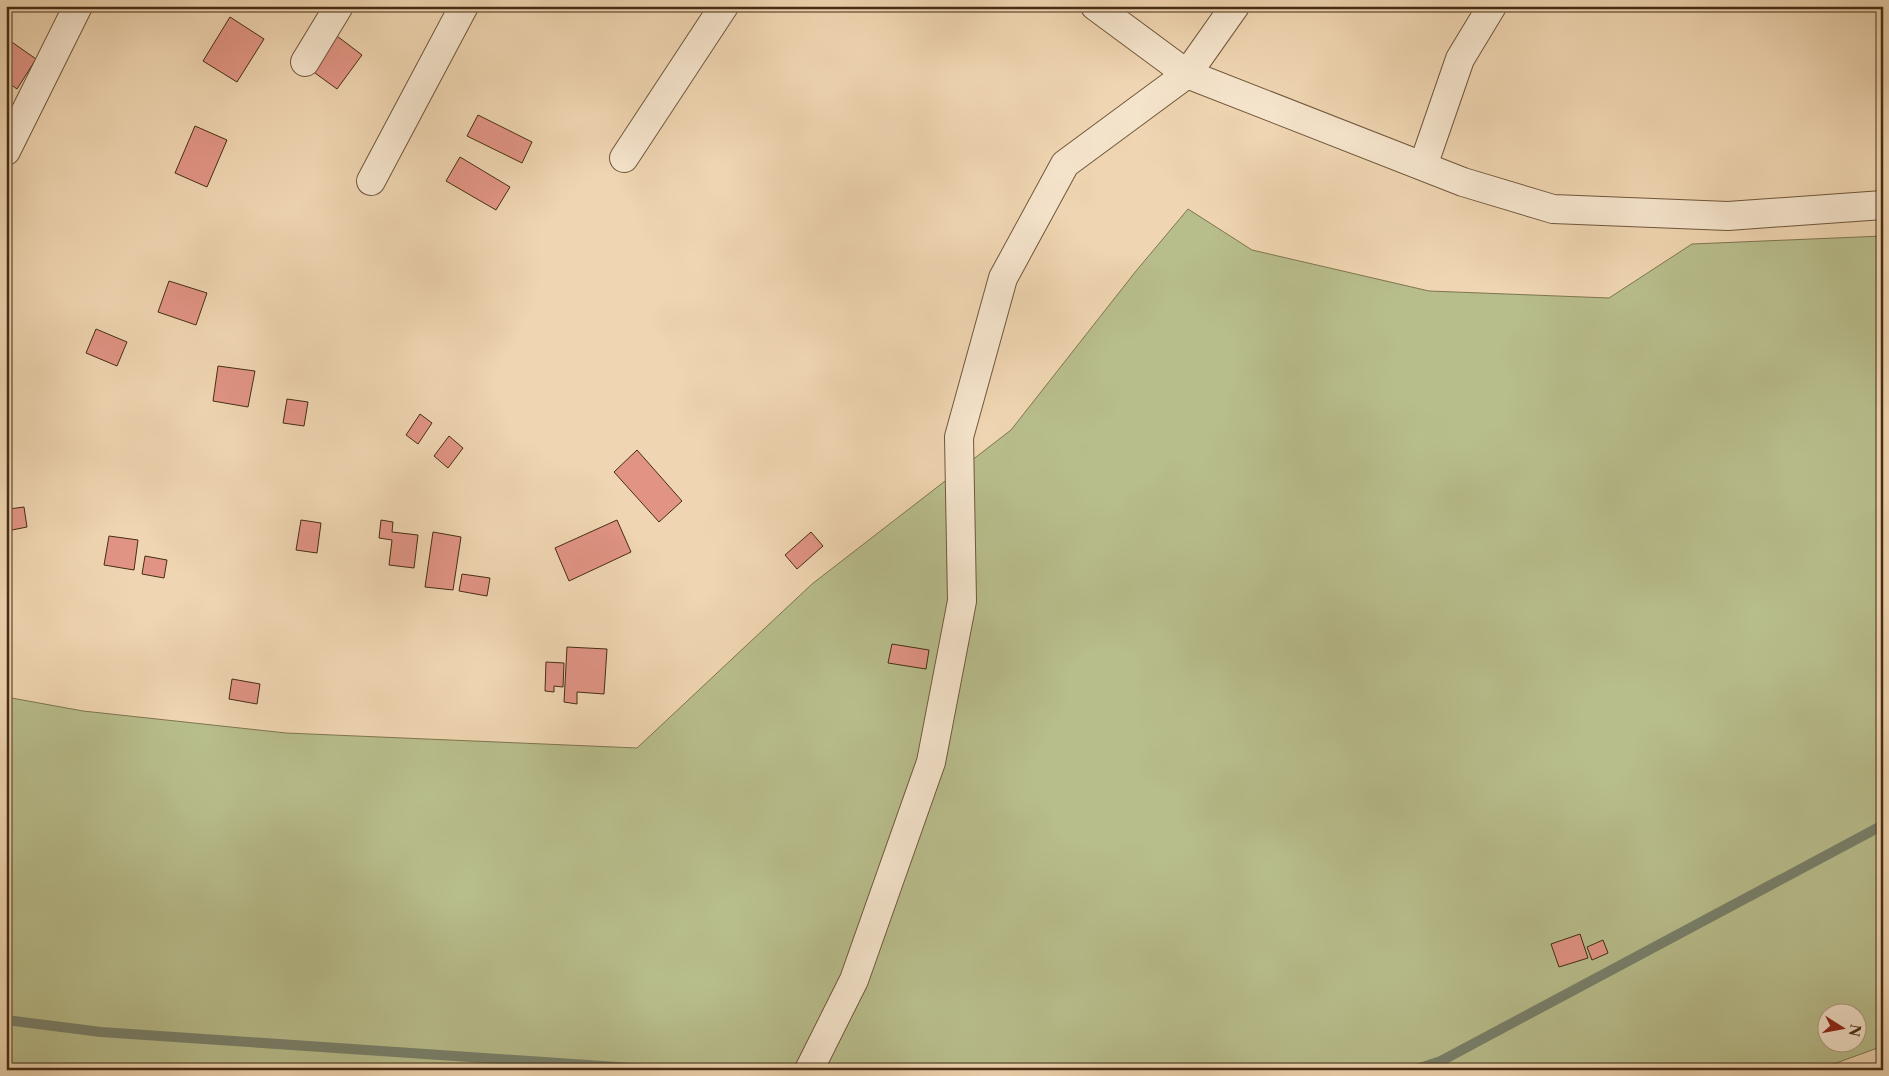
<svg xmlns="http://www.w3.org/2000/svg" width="1889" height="1076" font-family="'Libre Caslon Text',serif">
<rect width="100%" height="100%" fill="#efd5b1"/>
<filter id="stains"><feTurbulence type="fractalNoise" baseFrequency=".004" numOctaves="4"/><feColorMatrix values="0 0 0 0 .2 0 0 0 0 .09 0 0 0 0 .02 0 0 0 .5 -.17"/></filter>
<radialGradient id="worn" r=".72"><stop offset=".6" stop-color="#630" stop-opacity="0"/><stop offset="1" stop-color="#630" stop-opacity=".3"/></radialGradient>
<path fill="#b8bd8c" stroke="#7e7550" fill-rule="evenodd" d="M1188,209l64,41 177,41 180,7 83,-54 191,-8v810l-66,24h-1811v-373l77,14 203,22 351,15 175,-164 199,-154 125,-159zM1826,1014h30v30h-30z"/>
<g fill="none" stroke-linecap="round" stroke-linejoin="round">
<path stroke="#79816c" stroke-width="10" d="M6,1020l95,12 560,38
M1414,1070l27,-9 442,-236"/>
</g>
<path fill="#e19484" stroke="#452d14" d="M230,17l34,22 -27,43 -34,-21z
M329,30l33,25 -25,34 -33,-24z
M6,38l30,21 -19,30 -11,-8z
M478,115l54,27 -10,21 -55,-27z
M195,126l32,14 -20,47 -32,-14z
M460,157l50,30 -14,23 -50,-29z
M169,281l38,12 -11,32 -38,-13z
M96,329l31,13 -10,24 -31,-13z
M218,366l37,5 -7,36 -35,-6z
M287,399l21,3 -4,24 -21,-3z
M420,414l12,9 -14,21 -12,-9z
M449,436l14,12 -15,20 -14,-12z
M637,450l45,51 -23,21 -45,-50z
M24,507l3,20 -15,3 -3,-21z
M301,520l20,3 -4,30 -21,-3z
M381,520l12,2 -1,10 26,3 -4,33 -25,-3 3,-25 -13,-2z
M617,520l14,32 -62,29 -14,-33z
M433,532l28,5 -8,53 -28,-3z
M811,532l12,14 -26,23 -12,-14z
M109,536l29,4 -4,30 -30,-5z
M145,556l22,4 -3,18 -22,-4z
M462,574l28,4 -3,18 -28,-5z
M892,644l37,6 -3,19 -38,-6z
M567,647l40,2 -3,45 -27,-2v12l-13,-2z
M546,662l18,1 -1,24 -9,-1v6l-9,-1z
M232,679l28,5 -3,20 -28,-5z
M1580,934l8,24 -29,9 -8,-23z
M1603,940l5,13 -16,7 -5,-13z"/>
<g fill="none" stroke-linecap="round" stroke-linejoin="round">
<defs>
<path id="street" d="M1095,6l92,68 276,108 90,27 175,7 155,-11
M305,62l34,-56
M6,151l72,-145
M624,158l100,-152
M1423,166l37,-107 32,-53
M371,181l93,-175
M809,1070l45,-90 77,-218 31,-161 -3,-164 44,-159 62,-114 122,-90 48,-68"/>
</defs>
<use href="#street" stroke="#70573b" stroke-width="30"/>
<use href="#street" stroke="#f5e4cc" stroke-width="28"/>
</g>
<rect width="1889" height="1076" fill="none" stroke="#efd5b1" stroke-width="25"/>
<rect x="8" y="8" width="1874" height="1061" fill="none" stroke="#452d14" stroke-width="2.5"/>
<rect x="12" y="12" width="1864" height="1051" fill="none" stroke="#452d14"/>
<g transform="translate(1842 1028) rotate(101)"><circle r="24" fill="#f5e4cc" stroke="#af9b82"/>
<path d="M0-4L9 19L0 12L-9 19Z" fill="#8f2418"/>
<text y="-8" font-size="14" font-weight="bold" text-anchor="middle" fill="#452d14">N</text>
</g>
<rect width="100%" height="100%" filter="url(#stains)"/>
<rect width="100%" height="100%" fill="url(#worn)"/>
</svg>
